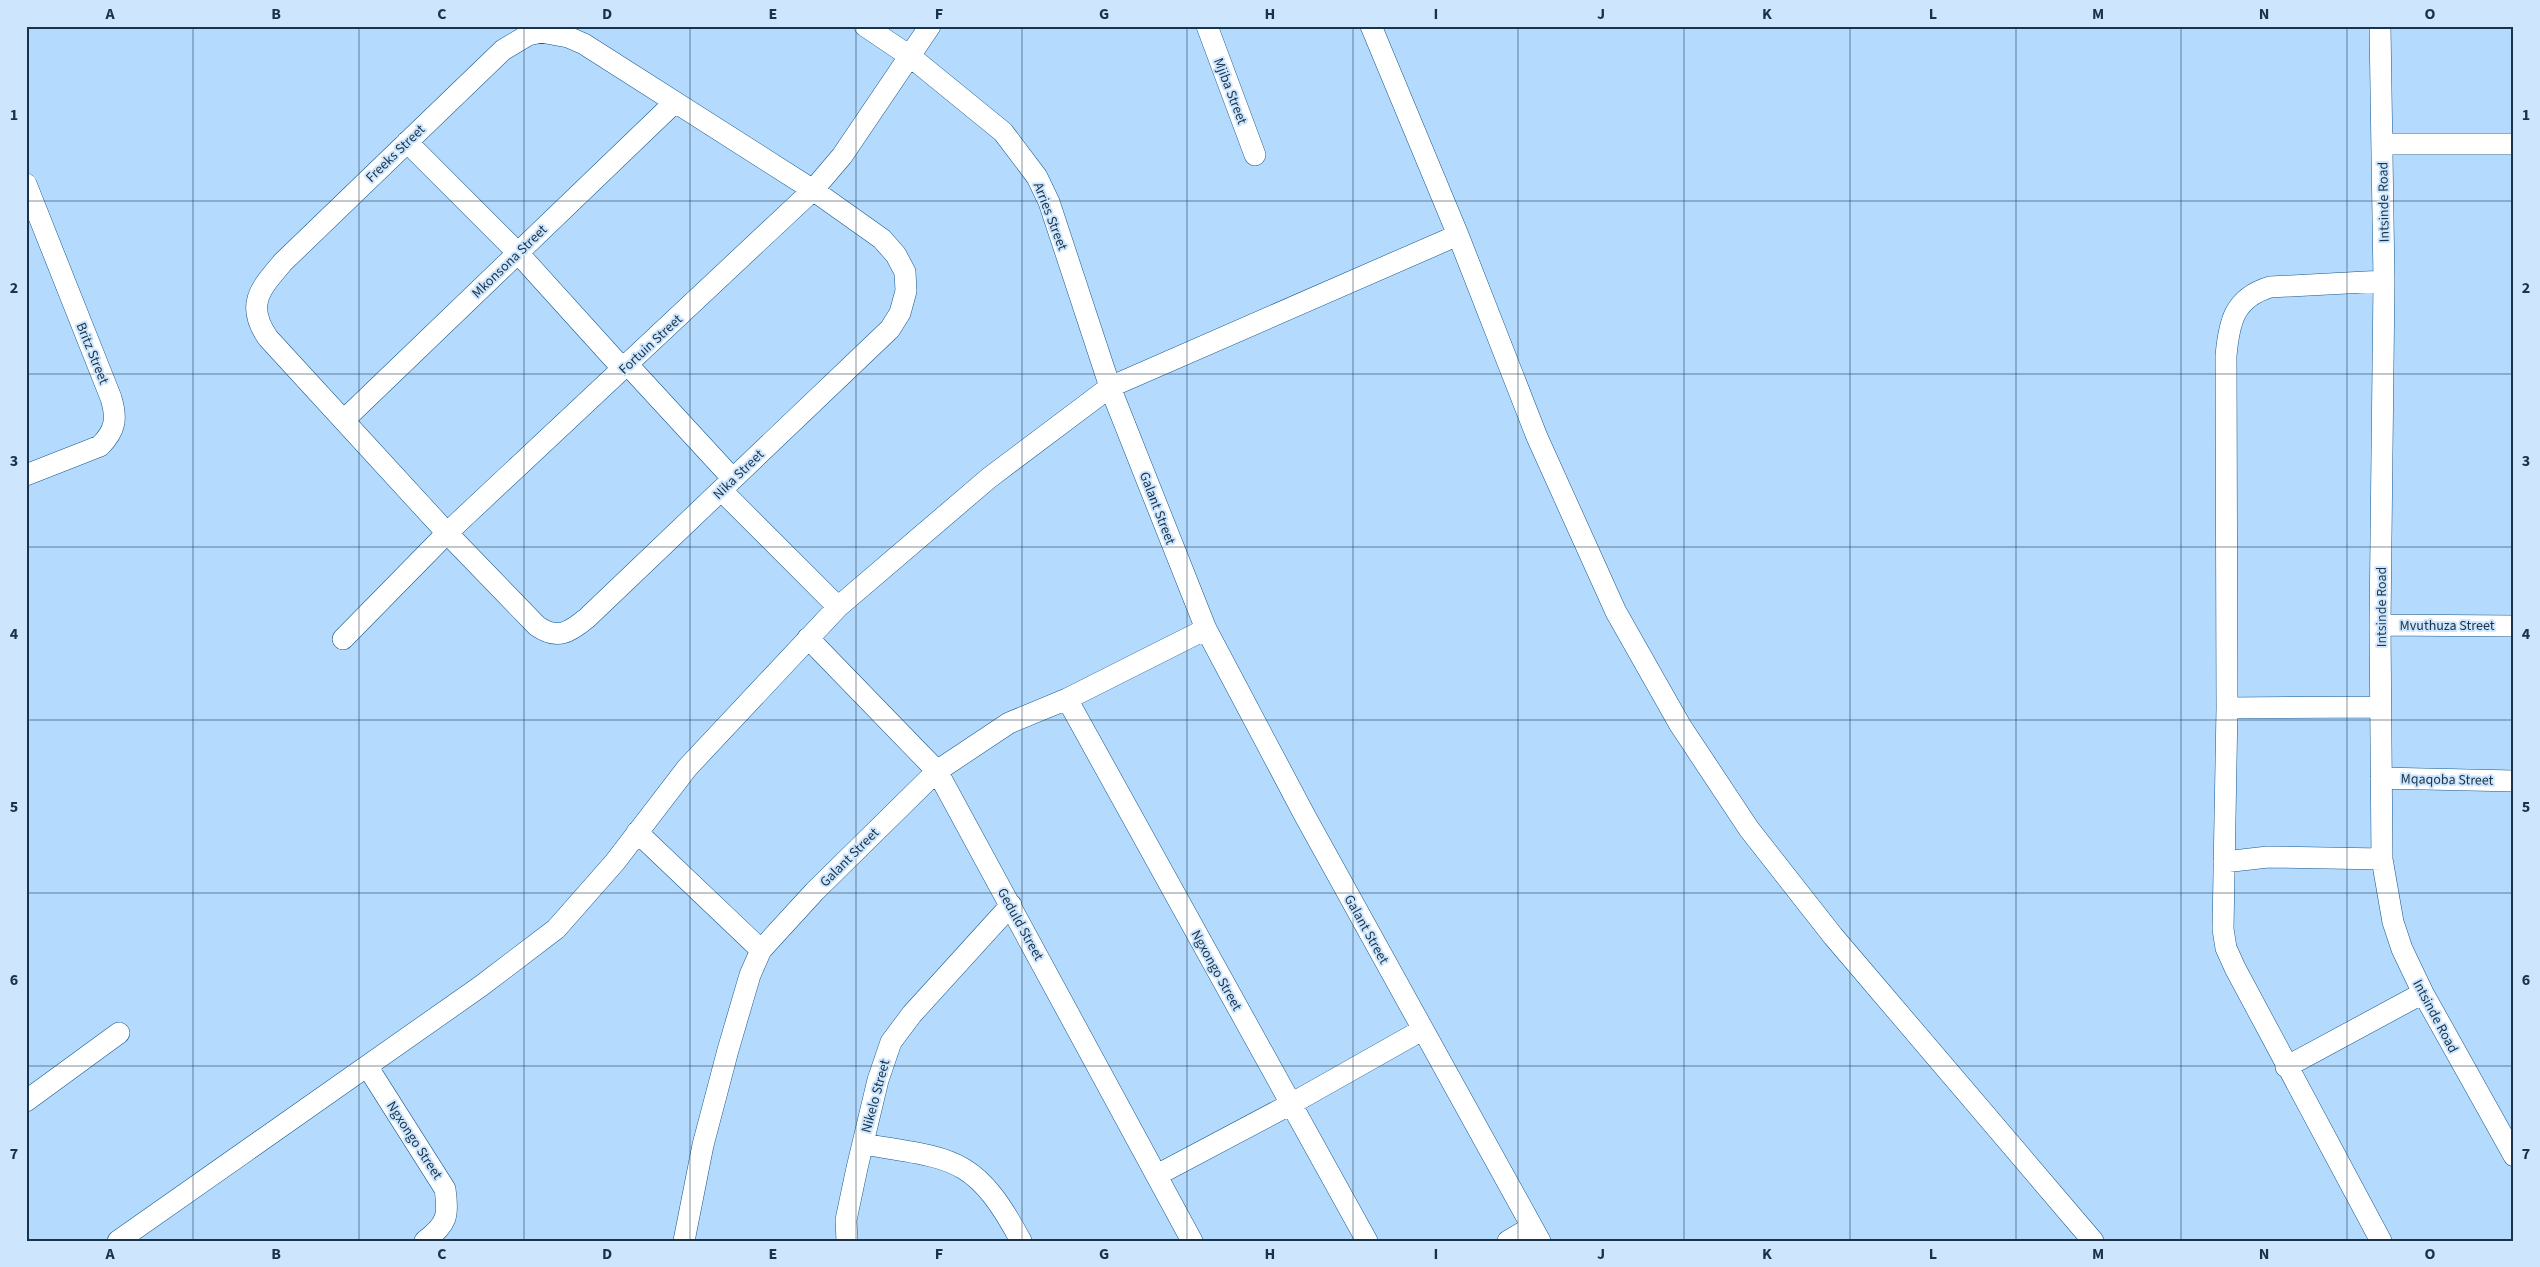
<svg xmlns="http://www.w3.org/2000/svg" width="2540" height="1267" font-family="'Source Sans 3',sans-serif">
<rect width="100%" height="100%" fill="#b4dafe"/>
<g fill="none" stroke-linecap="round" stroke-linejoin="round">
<defs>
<path id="minor" d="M865,26l46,31 92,75 34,45 12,25 61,185 96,242 99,187 235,425
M1207,26l48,129
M1371,26l87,209 79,202 79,175 64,113 69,104 84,107 260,305
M2380,26l4,255 -4,344 2,234 11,63 9,27 21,44 91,163
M541,32l27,5 16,7 229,146 69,49 14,16 9,17 1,19 -6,22 -10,16 -303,289c-18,15 -30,22 -50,8l-90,-93 -179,-195c-23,-33 -8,-49 15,-76l220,-212 25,-15z
M407,142l111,111 105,116
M2382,144h132
M26,184l85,214c6,20 5,32 -11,48l-74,29
M628,365l105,114
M344,420l331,-318
M722,491l116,116
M2380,625l134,1
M808,638l129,133 255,470
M343,639l104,-106 366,-343 29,-34 88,-130
M1067,699l300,542
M2227,708l153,-1
M2381,778l133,3
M637,832l124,118
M2224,862l44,-5 114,2
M367,1066l78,123c4,27 2,35 -20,52
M2286,1067l137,-74
M26,1101l93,-68
M863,1144c90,15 112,11 158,97
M1157,1175l134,-71 131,-74
M118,1241l363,-255 75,-57 59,-67 72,-94 151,-161 151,-129 121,-91 348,-152
M684,1241l19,-96 25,-95 22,-75 11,-25 54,-59 122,-120 72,-48 58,-24 139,-70
M847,1241l-1,-21 11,-52 21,-88 13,-38 21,-28 99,-109
M1508,1241l24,-14
M2381,1241l-146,-273 -9,-20 -3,-19 4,-221 -1,-352c3,-34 8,-58 44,-69l114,-6"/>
</defs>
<use href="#minor" stroke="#16588c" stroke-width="22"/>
<use href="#minor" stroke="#fff" stroke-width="21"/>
</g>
<path fill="none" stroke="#19334a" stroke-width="1" stroke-opacity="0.55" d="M193,26v1215M359,26v1215M524,26v1215M690,26v1215M856,26v1215M1022,26v1215M1187,26v1215M1353,26v1215M1518,26v1215M1684,26v1215M1850,26v1215M2016,26v1215M2181,26v1215M2347,26v1215M26,201h2488M26,374h2488M26,547h2488M26,720h2488M26,893h2488M26,1066h2488"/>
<g text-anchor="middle" stroke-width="4" stroke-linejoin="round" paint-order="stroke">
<g font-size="14" fill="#19334a" stroke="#cde6fe">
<text transform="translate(1231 91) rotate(69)" y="5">Mjiba Street</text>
<text transform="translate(395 153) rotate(-44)" y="5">Freeks Street</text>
<text transform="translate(2383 202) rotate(-91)" y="5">Intsinde Road</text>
<text transform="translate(1051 216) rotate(69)" y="5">Arries Street</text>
<text transform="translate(509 261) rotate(-44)" y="5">Mkonsona Street</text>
<text transform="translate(650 344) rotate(-43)" y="5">Fortuin Street</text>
<text transform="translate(93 353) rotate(68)" y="5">Britz Street</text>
<text transform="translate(738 474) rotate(-44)" y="5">Nika Street</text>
<text transform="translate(1158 508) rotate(69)" y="5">Galant Street</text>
<text transform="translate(2381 607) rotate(-90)" y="5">Intsinde Road</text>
<text x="2447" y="630">Mvuthuza Street</text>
<text transform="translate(2447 779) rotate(1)" y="5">Mqaqoba Street</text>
<text transform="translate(849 857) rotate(-45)" y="5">Galant Street</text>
<text transform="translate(1021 924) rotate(61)" y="5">Geduld Street</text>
<text transform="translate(1367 929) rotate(61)" y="5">Galant Street</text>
<text transform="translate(1217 970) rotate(61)" y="5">Ngxongo Street</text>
<text transform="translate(2436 1016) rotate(62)" y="5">Intsinde Road</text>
<text transform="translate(875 1096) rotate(-75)" y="5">Nikelo Street</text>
<text transform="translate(415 1140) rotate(57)" y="5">Ngxongo Street</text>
</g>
</g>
<rect width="2540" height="1267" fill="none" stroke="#cde6fe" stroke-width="55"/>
<rect x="28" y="28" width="2484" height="1212" fill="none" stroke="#19334a" stroke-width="2"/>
<g font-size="16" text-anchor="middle" font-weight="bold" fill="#19334a">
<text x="110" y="19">A</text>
<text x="276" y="19">B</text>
<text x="442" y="19">C</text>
<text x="607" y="19">D</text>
<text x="773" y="19">E</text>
<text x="939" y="19">F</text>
<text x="1104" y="19">G</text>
<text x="1270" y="19">H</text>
<text x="1436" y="19">I</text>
<text x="1601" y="19">J</text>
<text x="1767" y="19">K</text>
<text x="1933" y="19">L</text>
<text x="2098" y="19">M</text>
<text x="2264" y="19">N</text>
<text x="2430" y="19">O</text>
<text x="14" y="120">1</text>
<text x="2526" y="120">1</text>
<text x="14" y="293">2</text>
<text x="2526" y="293">2</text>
<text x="14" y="466">3</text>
<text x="2526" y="466">3</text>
<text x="14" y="639">4</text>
<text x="2526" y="639">4</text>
<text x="14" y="812">5</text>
<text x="2526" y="812">5</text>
<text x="14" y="985">6</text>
<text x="2526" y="985">6</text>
<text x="14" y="1159">7</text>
<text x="2526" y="1159">7</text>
<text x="110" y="1259">A</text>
<text x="276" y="1259">B</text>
<text x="442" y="1259">C</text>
<text x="607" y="1259">D</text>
<text x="773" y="1259">E</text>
<text x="939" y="1259">F</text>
<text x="1104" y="1259">G</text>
<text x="1270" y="1259">H</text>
<text x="1436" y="1259">I</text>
<text x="1601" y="1259">J</text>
<text x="1767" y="1259">K</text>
<text x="1933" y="1259">L</text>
<text x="2098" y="1259">M</text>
<text x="2264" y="1259">N</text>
<text x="2430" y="1259">O</text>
</g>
</svg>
